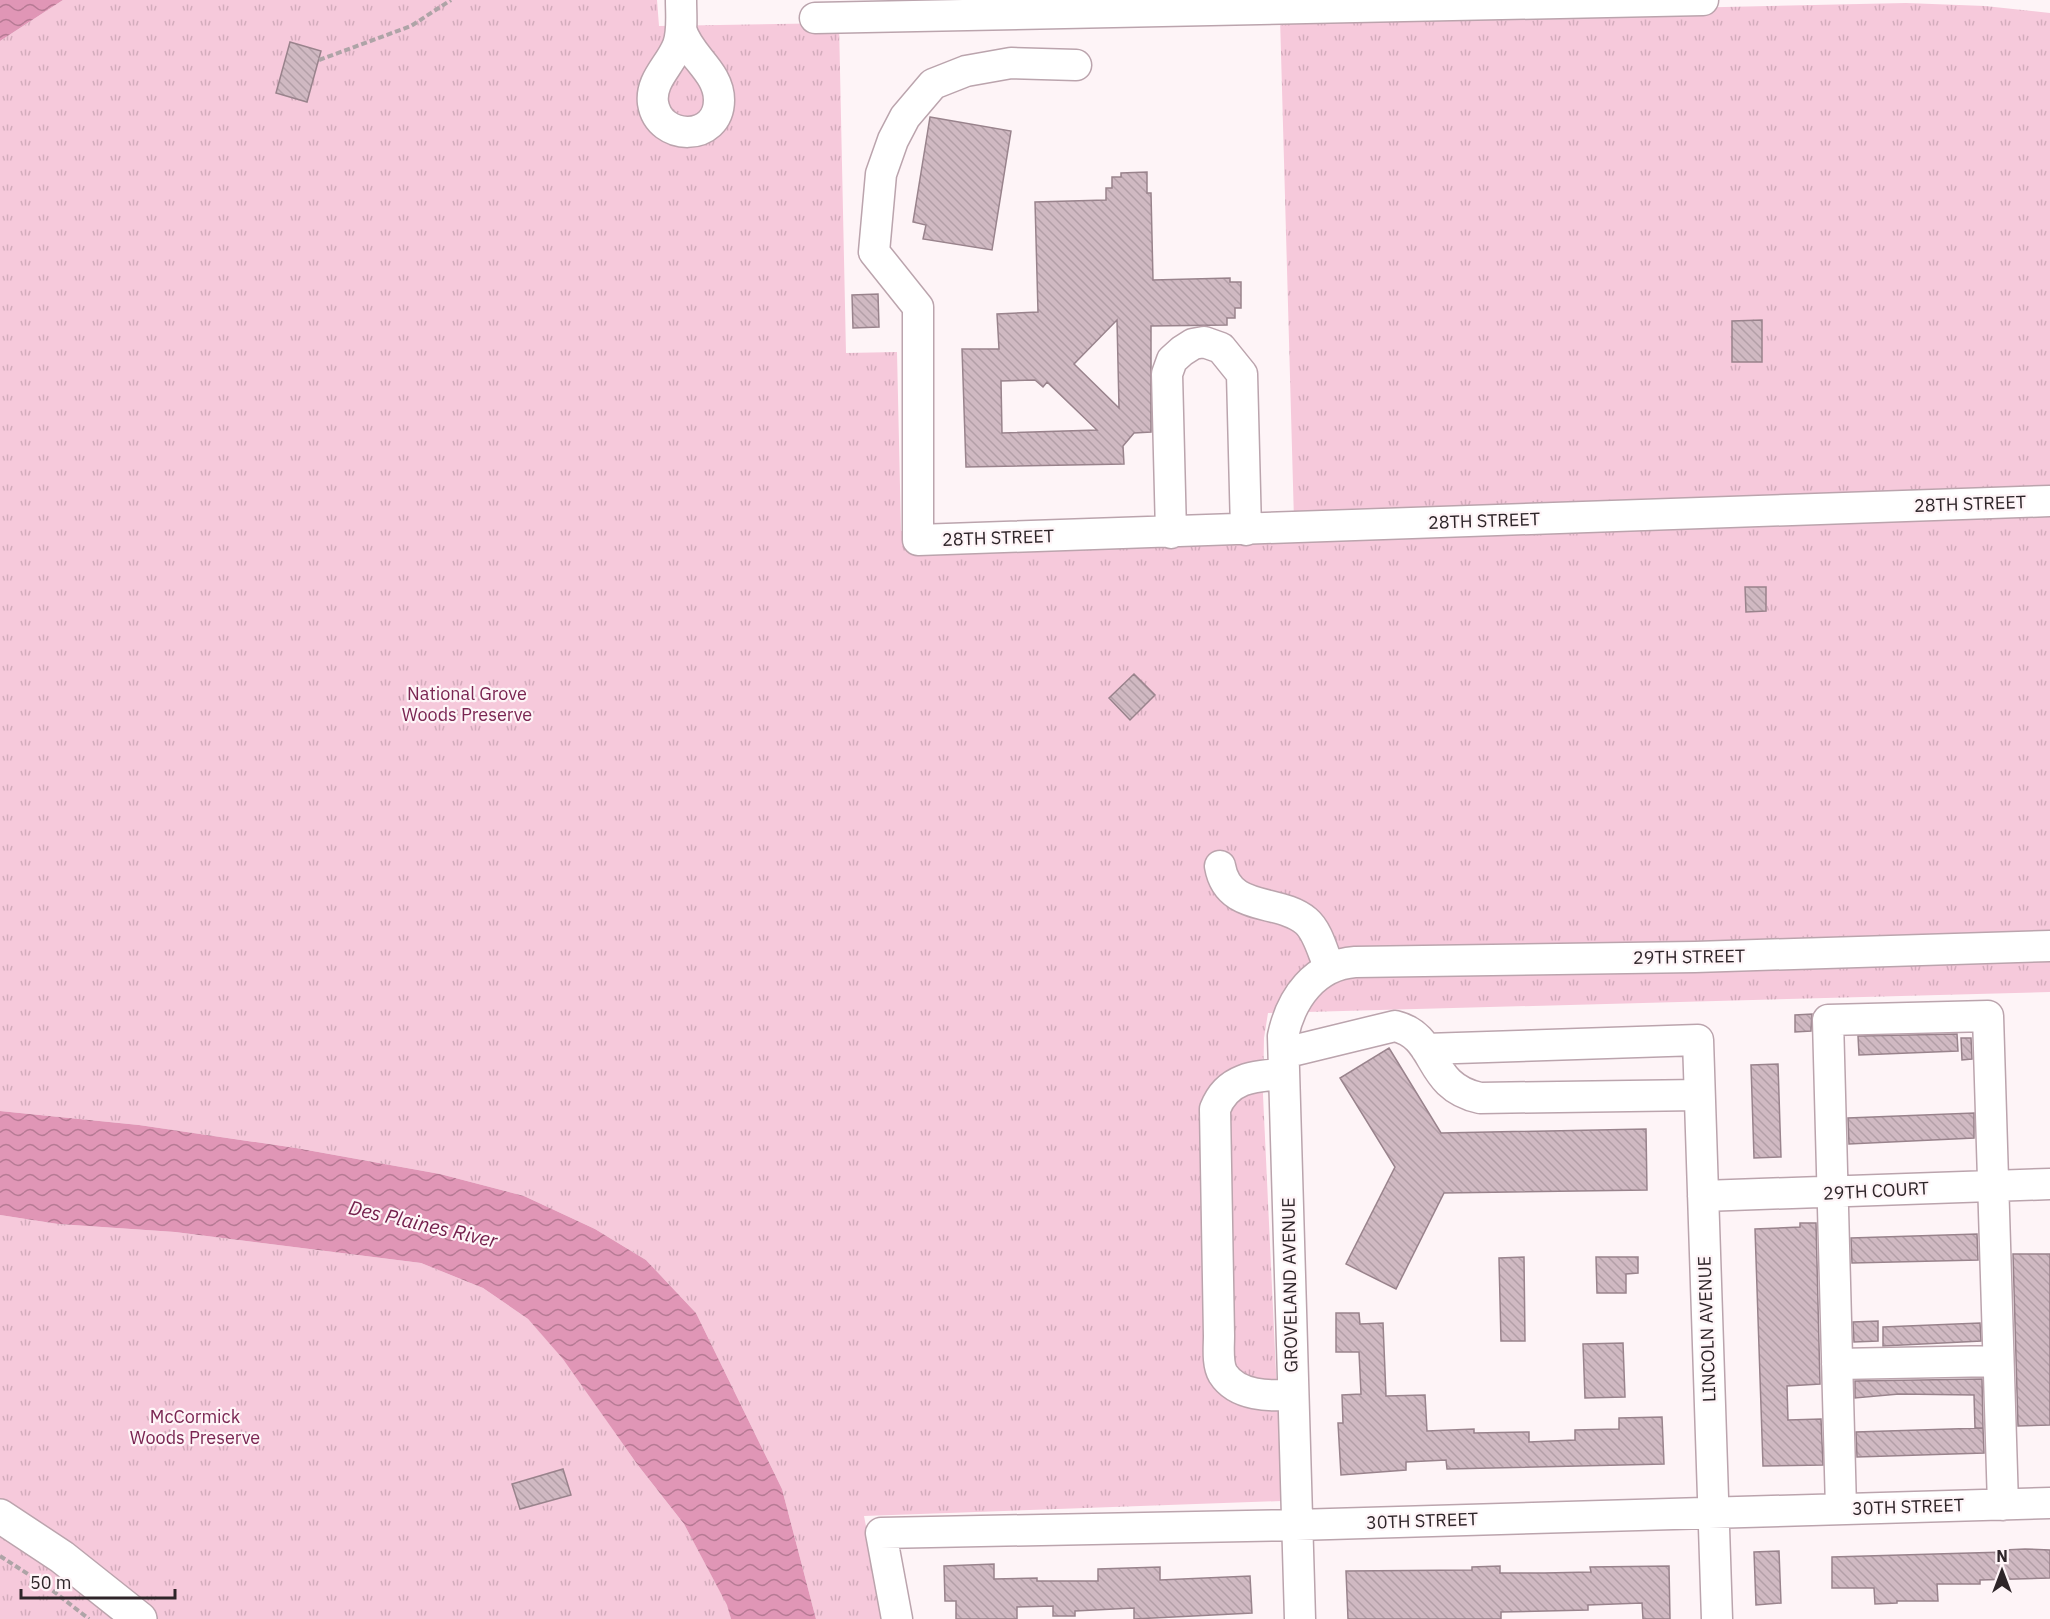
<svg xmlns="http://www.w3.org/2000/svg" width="2050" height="1619" font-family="'IBM Plex Sans',sans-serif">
<defs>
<pattern id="park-tufts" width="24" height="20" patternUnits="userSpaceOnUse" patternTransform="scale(1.5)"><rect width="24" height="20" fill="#f6c9db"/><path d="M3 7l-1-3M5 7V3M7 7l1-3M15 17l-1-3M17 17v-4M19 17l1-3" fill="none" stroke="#d3acbc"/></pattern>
<pattern id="water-waves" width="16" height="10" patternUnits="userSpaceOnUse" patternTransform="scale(1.5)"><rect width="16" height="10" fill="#e096b6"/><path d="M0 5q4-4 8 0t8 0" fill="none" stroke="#b67a94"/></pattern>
<pattern id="building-back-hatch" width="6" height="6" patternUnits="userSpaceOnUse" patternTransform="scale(1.5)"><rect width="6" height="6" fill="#d0b9c2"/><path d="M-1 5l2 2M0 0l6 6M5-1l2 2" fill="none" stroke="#b39fa7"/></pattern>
</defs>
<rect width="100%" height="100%" fill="#fef4f7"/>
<path fill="url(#park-tufts)" d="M63,0h594l2,26 180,-3 7,330 51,-1 4,179 393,-10 -14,-504 626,-14 79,3 65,7v979l-782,21 -4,25 -1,57 19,406 -418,15 20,103h-68l-34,-130 -86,-176 -50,-53 -51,-31 -71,-33 -84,-22 -144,-26 -157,-23 -139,-14v-1070z
M0,1215l58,9 117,8 246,31 62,25 45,31 35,39 74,106 47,60 44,82 3,13h-731z"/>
<path fill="url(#water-waves)" d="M0,0h63l-63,41z
M0,1111l139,14 157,23 144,26 84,22 71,33 51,31 50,53 86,176 34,130h-85l-4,-14 -43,-81 -47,-60 -74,-105 -35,-40 -45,-31 -62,-25 -246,-31 -117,-8 -58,-9z"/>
<path fill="url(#building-back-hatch)" stroke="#99838c" stroke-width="1.5" fill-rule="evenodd" d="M290,42l31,9 -14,51 -31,-9z
M930,117l81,14 -19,119 -69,-11 3,-14 -13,-3z
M1147,172v21h4l2,87 77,-2v4h11v26h-6v10h-8v7l-76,1v106l-17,1 -11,13 1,18 -158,3 -4,-118h37l-2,-35 41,-2 -3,-110 71,-2v-12h6v-11h9v-4zM1117,320l2,88 -45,-44zM1035,380l8,7 4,-5 50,48 -95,3 -1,-52z
M878,294l1,33 -26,1 -1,-33z
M1762,320v42h-30v-41z
M1745,587h21v24l-20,1z
M1134,674l21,21 -25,25 -21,-22z
M1812,1014l-1,17 -16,1v-17z
M1957,1034l1,17 -99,4 -1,-19z
M1961,1038h10l1,21 -10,1z
M1389,1048l52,85 205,-4 1,61 -203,3 -48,96 -50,-25 49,-97 -55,-89z
M1778,1064l3,93 -27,1 -3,-93z
M1974,1113v25l-125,6 -1,-26z
M1800,1223h16l4,161 -33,2 1,34 33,-1 2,46 -60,1 -8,-237 45,-2z
M1977,1234l1,26 -126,3 -1,-25z
M2013,1254h37v171l-32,1z
M1524,1257l1,84h-24l-2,-83z
M1596,1257h42v16l-12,1v19h-29z
M1336,1313h23l1,11 23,-1 3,73 39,-1 2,36 47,-2v4l55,-1v10l46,-2v-10l44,-1v-11l43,-1 2,47 -217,5 -1,-9 -40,2v8l-65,5 -3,-52h5l-1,-28 19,-1 -2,-42h-23z
M1878,1321v20l-24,1 -1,-20z
M1980,1323l1,18 -98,5v-19z
M1623,1343l2,54 -40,1 -2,-54z
M1982,1379l1,49h-8l-1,-33 -75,-1 -44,4v-17z
M1983,1428l1,25 -127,4 -1,-25z
M563,1469l8,26 -51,14 -8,-25z
M2025,1549l25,1v28l-70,2v4h-43l1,17h-41v2l-22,1 -1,-16h-42v-31l173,-5v-2z
M1779,1551l2,52 -25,2 -2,-53z
M994,1564v15l43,-1v3h61v-12l62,-2v13l90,-4 2,37 -118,6v-11l-59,3v5h-22v-10l-36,1v12h-61v-18h-11l-1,-35z
M1500,1566v7h44l47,-1 -1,-5 79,-1 1,53h-27l-1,-16 -54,2v5l-87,2v7h-153l-2,-48 126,-1v-3z"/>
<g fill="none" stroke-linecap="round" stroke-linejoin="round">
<defs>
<path id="minor" d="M681,0c0,15 2,31 -3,45 -8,21 -28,35 -25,58 6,39 66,39 66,-3 0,-29 -31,-44 -38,-71
M815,18l888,-18
M1076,65l-65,-2 -45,8 -33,13 -28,33 -12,23 -12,34 -7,78 44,55v233l1132,-39
M1171,533l-4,-159 5,-14 10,-9 11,-7 11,-2 17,6 21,26 4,156
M1220,866c8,47 59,32 86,55 12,10 17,32 23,46
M1426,1049l272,-9 19,579
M1284,1053l111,-27c45,11 30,60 85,72l219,-3
M1284,1074c-31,2 -57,4 -69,35l4,227c0,11 -2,28 4,38 14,22 47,23 70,20
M1703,1196l347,-12
M1837,1364l161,-3
M1841,1509l-13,-489 160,-4 15,489
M897,1619l-16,-86 415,-8 754,-22
M1300,1619l-17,-583c8,-38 32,-71 72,-74l340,-5 355,-11"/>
<path id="major" d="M0,1516l62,41 78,62"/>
</defs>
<use href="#minor" stroke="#bba4ad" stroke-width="33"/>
<use href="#major" stroke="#bba4ad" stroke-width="36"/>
<path stroke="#aea4a7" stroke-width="4" stroke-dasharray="6 3" stroke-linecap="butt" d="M319,60l92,-34 40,-26
M0,1556l48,31 41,32"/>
<use href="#minor" stroke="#fff" stroke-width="30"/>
<use href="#major" stroke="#fff" stroke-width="33"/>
</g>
<g text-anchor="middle" stroke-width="4.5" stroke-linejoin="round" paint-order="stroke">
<g font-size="18" fill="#2e2529" stroke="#fef4f7">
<text transform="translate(1970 504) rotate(-2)" y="6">28TH STREET</text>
<text transform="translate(1484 521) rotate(-2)" y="6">28TH STREET</text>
<text transform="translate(998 538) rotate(-2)" y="6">28TH STREET</text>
<text transform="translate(1689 957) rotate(-1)" y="6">29TH STREET</text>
<text transform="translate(1876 1191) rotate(-3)" y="6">29TH COURT</text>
<text transform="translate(1290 1285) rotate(-91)" y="6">GROVELAND AVENUE</text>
<text transform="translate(1707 1329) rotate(-92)" y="6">LINCOLN AVENUE</text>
<text transform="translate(1908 1507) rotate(-2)" y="6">30TH STREET</text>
<text transform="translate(1422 1521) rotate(-2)" y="6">30TH STREET</text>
</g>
<g font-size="18" fill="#7a2552" stroke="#fef4f7">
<text x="467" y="700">National Grove<tspan x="467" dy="21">Woods Preserve</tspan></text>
<text x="195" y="1423">McCormick<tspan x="195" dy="21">Woods Preserve</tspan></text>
</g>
<g font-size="20" font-style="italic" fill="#731e4b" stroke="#fef4f7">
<text transform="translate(423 1224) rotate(13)" y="7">Des Plaines River</text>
</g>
</g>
<g transform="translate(2002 1571)" stroke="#fef4f7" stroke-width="4.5" paint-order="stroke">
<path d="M0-4.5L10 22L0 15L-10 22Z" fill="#2e2529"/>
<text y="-9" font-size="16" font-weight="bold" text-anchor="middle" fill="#2e2529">N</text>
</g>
<path d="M21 1589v9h154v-9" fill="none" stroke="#2e2529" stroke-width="3"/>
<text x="30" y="1589" font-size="18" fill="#2e2529" stroke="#fef4f7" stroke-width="4.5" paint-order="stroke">50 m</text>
</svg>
